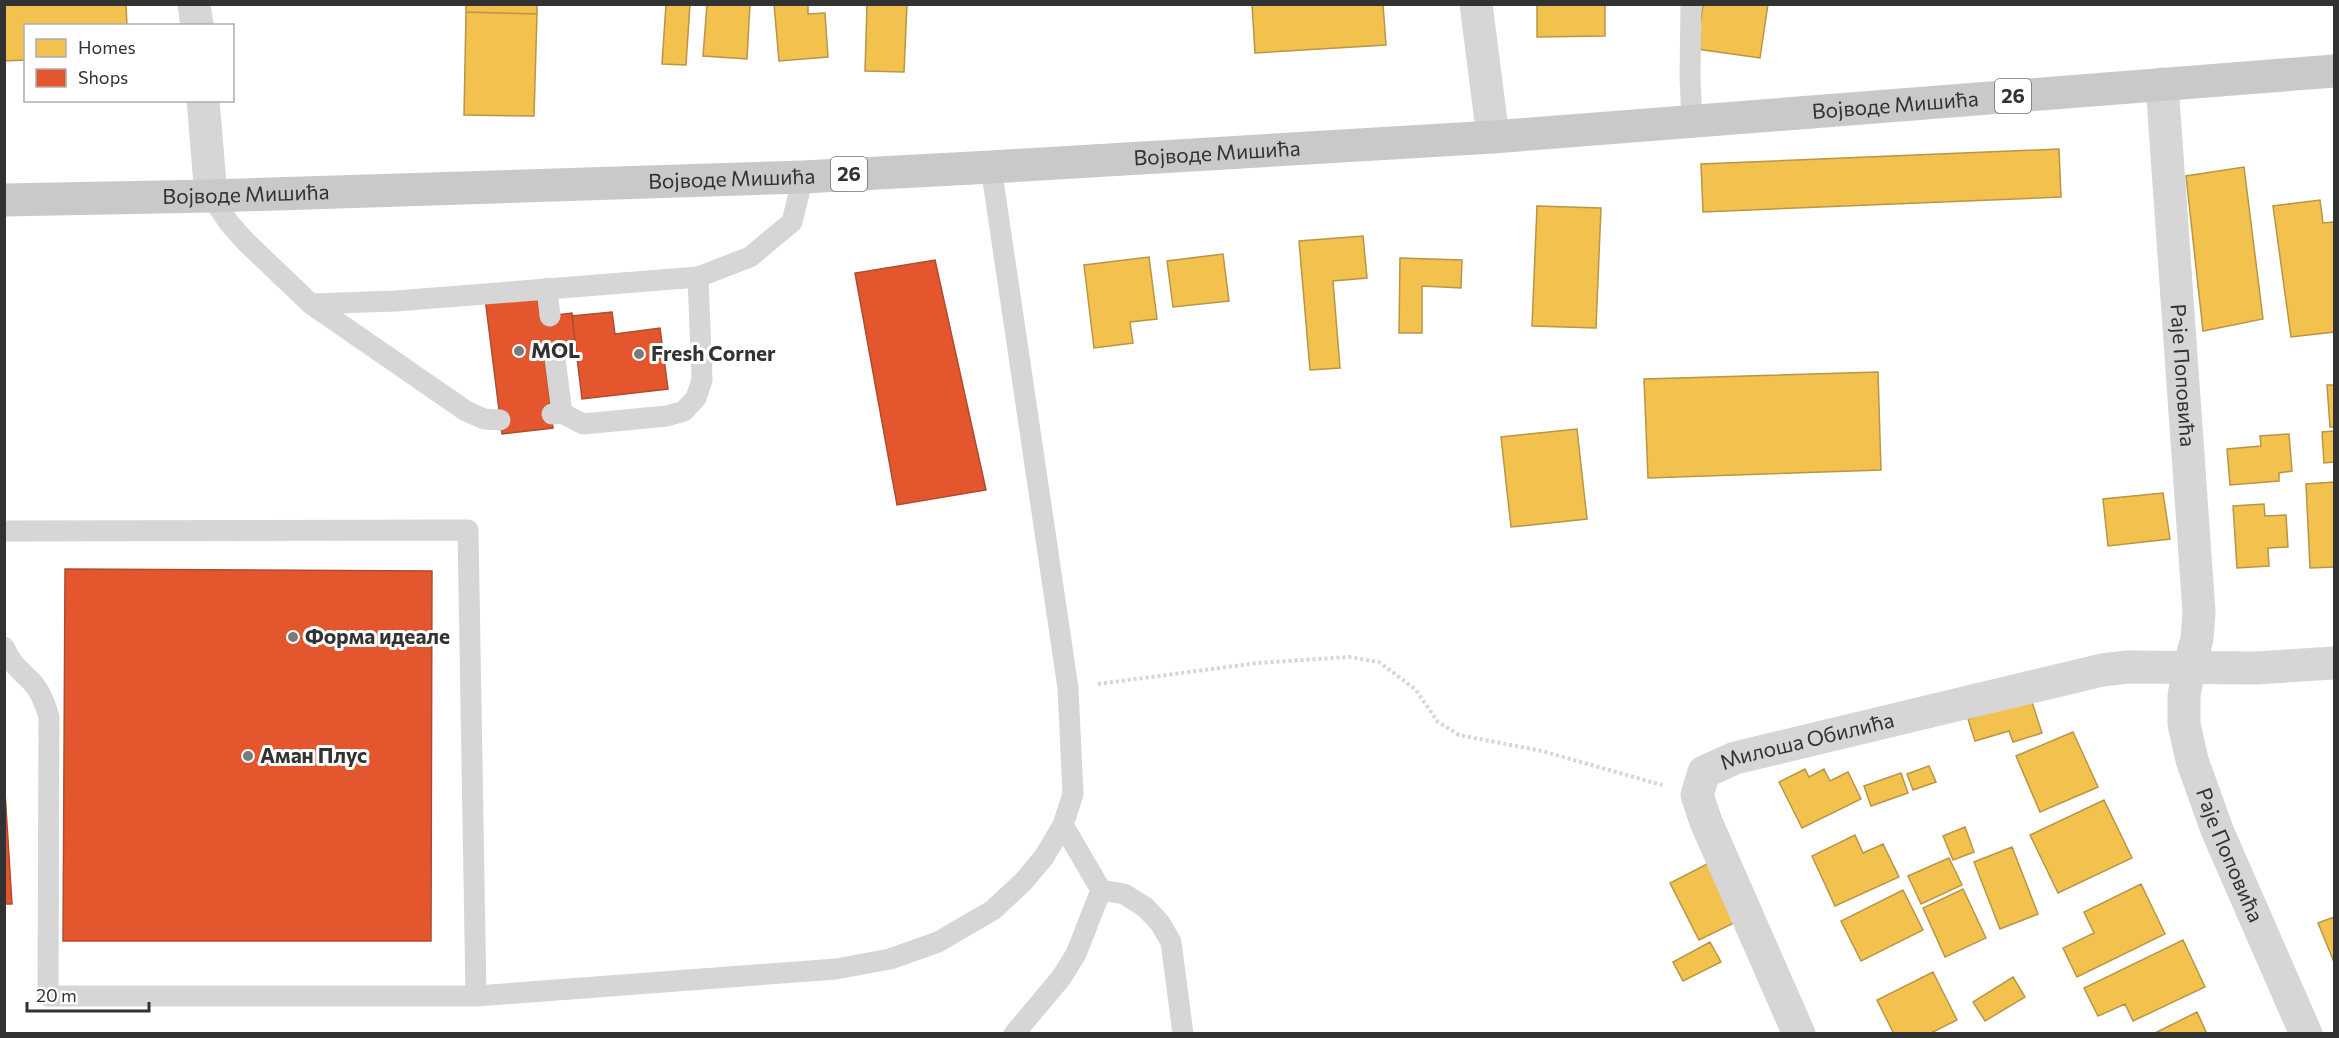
<svg xmlns="http://www.w3.org/2000/svg" width="2339" height="1038" font-family="Commissioner,sans-serif">
<rect width="100%" height="100%" fill="#fff"/>
<path fill="#f2c14e" stroke="#b89646" stroke-width="1.5" d="M126,4l1,22h-101v34l-22,1v-56z
M466,4h71v10l-71,-2z
M666,4h24l-4,61 -24,-1z
M707,4h43l-3,55 -44,-3z
M774,4h34v10l17,-1 3,44 -49,4z
M867,4h40l-3,68 -39,-1z
M1252,4h131l3,41 -131,8z
M1537,4h68v32l-68,1z
M1703,4h65l-8,54 -63,-9z
M466,12l71,2 -3,102 -70,-1z
M2059,149l2,48 -358,15 -2,-48z
M2244,167l19,152 -60,12 -17,-155z
M2320,200l3,23 11,-1v110l-43,5 -18,-131z
M1537,206l64,2 -5,120 -64,-2z
M1363,236l4,42 -34,3 7,87 -30,2 -11,-129z
M1223,254l6,47 -56,6 -6,-46z
M1149,257l8,62 -27,3 3,21 -39,5 -10,-83z
M1400,258l62,2 -1,28 -39,-2v47h-23z
M1878,372l3,98 -233,8 -4,-99z
M2327,385h7v42h-4z
M1577,429l10,90 -76,8 -10,-90z
M2334,431v31l-10,1 -2,-31z
M2289,434l3,37 -13,2v8l-49,4 -3,-36 34,-3 -1,-10z
M2334,482v85l-24,1 -4,-84z
M2163,493l7,46 -62,7 -5,-47z
M2264,504l1,12 21,-1 2,32 -20,1 1,18 -32,2 -4,-62z
M2031,699l11,34 -29,9 -4,-11 -34,10 -7,-22z
M2073,732l25,55 -58,25 -24,-56z
M1929,766l7,16 -23,8 -6,-16z
M1805,769l4,8 15,-8 6,12 18,-9 13,27 -59,29 -23,-46z
M1901,773l7,20 -37,13 -7,-20z
M2104,800l28,58 -74,35 -28,-58z
M1965,827l9,25 -21,8 -10,-24z
M1855,835l8,18 20,-9 16,33 -64,29 -23,-50z
M2012,847l26,67 -38,15 -26,-67z
M1949,858l13,27 -41,19 -13,-28z
M1709,863l29,58 -39,19 -29,-57z
M2141,884l24,50 -88,43 -14,-29 31,-15 -10,-21z
M1963,889l23,49 -41,19 -22,-49z
M1903,890l20,40 -62,31 -20,-40z
M2334,917v45l-16,-39z
M2183,940l22,47 -72,34 -8,-17 -27,12 -14,-28z
M1710,942l11,20 -38,19 -10,-19z
M1933,972l24,48 -28,14h-35l-17,-34z
M2013,977l12,20 -40,24 -12,-19z
M2197,1012l10,22h-54z"/>
<path fill="#e4572e" stroke="#af4c2f" stroke-width="1.5" d="M935,260l51,230 -89,15 -42,-232z
M537,292l3,25 32,-4 5,44 -32,4 8,67 -51,6 -17,-136z
M612,312l3,22 45,-6 8,61 -86,10 -10,-83z
M65,569l367,2 -1,370h-368z
M4,792h1l7,112h-8z"/>
<g fill="none" stroke-linecap="round" stroke-linejoin="round">
<path stroke="#d6d6d6" stroke-width="4" stroke-dasharray="3 3" stroke-linecap="butt" d="M1098,684l159,-21 92,-6 30,5 36,27 23,33 21,13 83,16 120,34"/>
<path stroke="#d6d6d6" stroke-width="21" d="M1691,4l-1,73 2,44
M211,196l18,27 17,19 65,62 155,107 18,8 16,1
M547,288l3,28
M311,304l85,-3 302,-24 52,-20 42,-35 11,-45
M555,359l7,54
M552,414l10,-1 21,11 84,-8 17,-5 12,-13 6,-18 -4,-103
M4,531l464,-1 8,466
M4,647c8,18 15,22 28,35 9,10 13,22 17,35l-1,279h428l360,-27 54,-10 48,-17 55,-32 30,-28 21,-25 19,-32 10,-31 -5,-106 -77,-521
M1063,825l38,65 23,4 21,13 15,16 11,19 12,92
M1014,1034l47,-56 15,-24 25,-64"/>
<g stroke="#d6d6d6" stroke-width="33">
<path d="M194,4l3,22"/>
<path d="M1476,4l17,133"/>
<path id="s1" d="M2162,84l37,528 -2,27 -8,29 -5,28v28l8,36 25,70 89,204"/>
<path d="M203,100l8,96"/>
<path id="s2" d="M1799,1034l-93,-212 -9,-27 7,-23 31,-14 367,-88 26,-3 128,1 78,-5"/>
</g>
<path stroke="#c9c9c9" stroke-width="33" id="s3" d="M4,200l207,-4 592,-19 188,-10 502,-30 841,-66"/>
</g>
<g fill="#7a7a7a" stroke="#fff" stroke-width="2">
<circle cx="519" cy="351" r="6"/>
<circle cx="639" cy="354" r="6"/>
<circle cx="293" cy="637" r="6"/>
<circle cx="248" cy="756" r="6"/>
</g>
<g text-anchor="middle" stroke-width="6" stroke-linejoin="round" paint-order="stroke">
<g fill="#fff" stroke="#707070" stroke-width="1.5">
<rect x="1995" y="79" width="36" height="34" rx="4.5"/>
<rect x="831" y="157" width="36" height="34" rx="4.5"/>
</g>
<g font-size="20" font-weight="bold" fill="#323232">
<text x="2013" y="103">26</text>
<text x="849" y="181">26</text>
</g>
<g font-size="21" fill="#323232" stroke="#fff">
<text dy="7" stroke="none"><textPath href="#s3" startOffset="1894">Војводе Мишића</textPath></text>
<text dy="7" stroke="none"><textPath href="#s3" startOffset="1214">Војводе Мишића</textPath></text>
<text dy="7" stroke="none"><textPath href="#s3" startOffset="728">Војводе Мишића</textPath></text>
<text dy="7" stroke="none"><textPath href="#s3" startOffset="242">Војводе Мишића</textPath></text>
<text dy="7" stroke="none"><textPath href="#s1" startOffset="292">Раје Поповића</textPath></text>
<text dy="7" stroke="none"><textPath href="#s2" startOffset="392">Милоша Обилића</textPath></text>
<text dy="7" stroke="none"><textPath href="#s1" startOffset="782">Раје Поповића</textPath></text>
</g>
<g font-size="21" font-weight="bold" fill="#323232" stroke="#fff" text-anchor="start">
<text x="531" y="358">MOL</text>
<text x="651" y="361">Fresh Corner</text>
<text x="305" y="644">Форма идеале</text>
<text x="260" y="763">Аман Плус</text>
</g>
</g>
<rect width="2339" height="1038" fill="none" stroke="#323232" stroke-width="12"/>
<rect x="24" y="24" width="210" height="78" fill="#ffffff" stroke="#adadad" stroke-width="1.5"/>
<rect x="36" y="39" width="30" height="18" fill="#f2c14e" stroke="#adadad" stroke-width="1.5"/>
<text x="78" y="54" font-size="18" fill="#323232">Homes</text>
<rect x="36" y="69" width="30" height="18" fill="#e4572e" stroke="#adadad" stroke-width="1.5"/>
<text x="78" y="84" font-size="18" fill="#323232">Shops</text>
<path d="M27 1002v9h122v-9" fill="none" stroke="#323232" stroke-width="3"/>
<text x="36" y="1002" font-size="18" fill="#323232" stroke="#ffffff" stroke-width="4.5" paint-order="stroke">20 m</text>
</svg>
